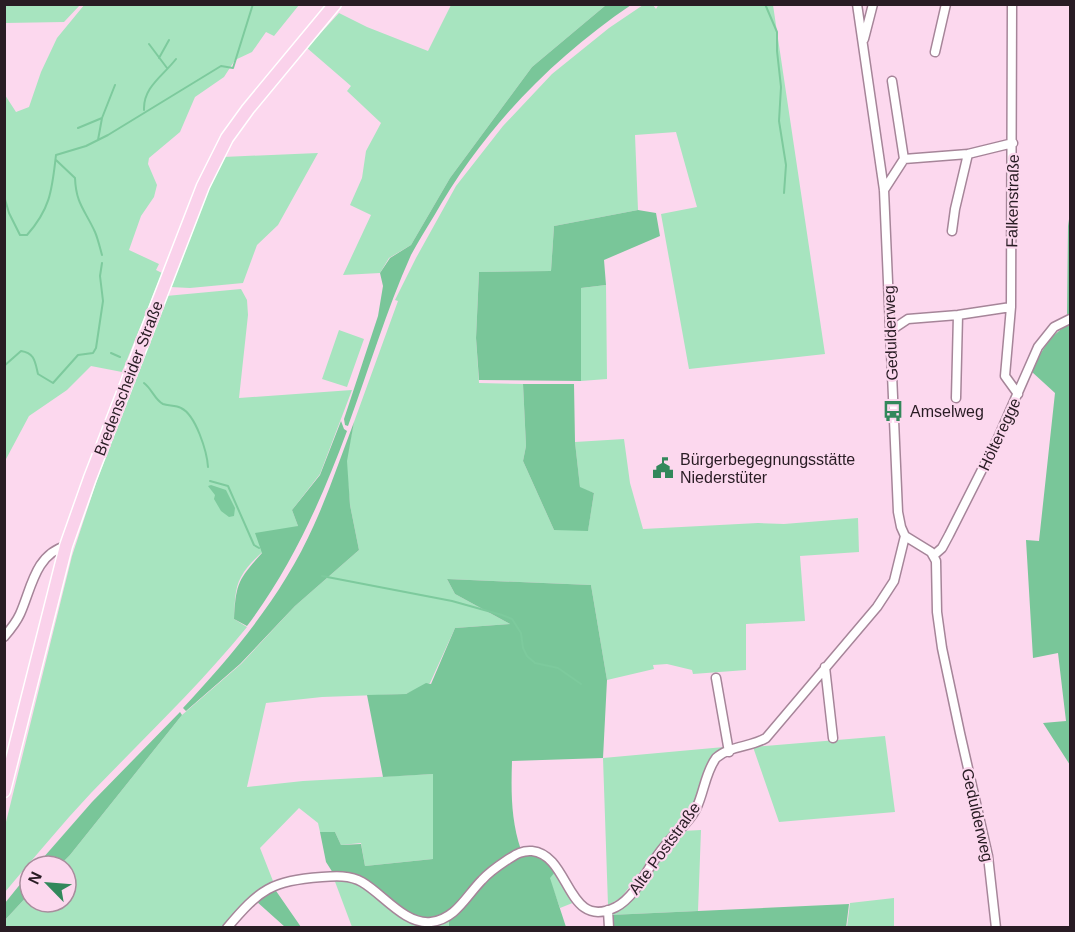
<svg xmlns="http://www.w3.org/2000/svg" width="1075" height="932" font-family="Arial,sans-serif">
<rect width="100%" height="100%" fill="#fcd8ee"/>
<path fill="#a7e4bf" d="M85,4l214,1 -25,31 -8,-4 -14,20 -17,8 -11,17 -29,20 -15,35 -31,26 -1,6 9,21 -3,12 -13,19 -12,34 30,14 -3,6 6,3 -40,99 -31,-6 -24,24 -38,26 -24,45v-366l11,17 13,-5 12,-35 16,-34z
M659,4l114,1 52,349 -136,15 -28,-155 36,-7 -21,-75 -41,3 3,75 -84,16 -3,45 -72,1 -3,66 3,45 44,1 3,62 -3,15 31,69h34l6,-37 -14,-5 -5,-46 49,-3 6,44 13,46 115,-6 26,1 74,-6 1,34 -59,4 5,65 -59,3v46l-53,4 -1,-4 -25,-6 -14,1 1,4 -47,11 -16,-95 -144,-6 8,15 55,30 -55,4 -25,55 -24,11 -84,3 -56,6 -19,84 56,-6 130,-7v85l-68,7 -4,-23 -20,2 -6,-13h-15l-2,-9 -19,-15 -39,40 13,33 -30,22 -21,24 -217,1v-8l25,-27v9h36v-36h-7l11,-11 112,-140 59,-51 54,-58 64,-56 -9,-45 -4,-44 8,-39 44,-121 -3,-1 21,-42 40,-72 47,-60 49,-52 57,-46 34,-23h10l3,4z
M4,5l1,-1 75,1 -16,17 -59,1z
M451,5h155l-74,62 -82,111 -39,67 -22,13 -9,15 -37,2 28,-60 -21,-10 12,-27 4,-27 15,-28 -34,-32 4,-5 -44,-38 32,-35 28,14 61,24z
M318,153l-40,72 -21,20 -14,38 -53,5 -20,-1 20,-54 33,-76z
M606,285l1,94 -26,2v-93z
M241,289l6,11 1,15 -9,83 113,-8 -32,84 -28,36 6,16c-18,13 -46,30 -57,51 -7,12 -6,29 -7,42l13,8c-48,59 -103,111 -156,166 -30,32 -58,66 -86,99v-66l67,-270 24,-73 70,-187z
M339,330l25,9 -17,48 -25,-8z
M885,736l10,76 -116,10 -26,-75z
M724,747l-11,10 -23,54 -38,45 -31,42 -13,7 -5,-147z
M701,830l-3,81 -88,4 18,-12 29,-41 25,-31z
M556,871l19,31 -15,6 -11,-30z
M334,879l13,1 103,40 -1,7h-97z
M894,898v29h-47l3,-24z"/>
<path fill="#79c699" d="M606,5h25c-81,55 -148,125 -197,211 -8,13 -16,26 -23,39 -25,56 -42,114 -63,171l-3,-1 -1,-6 34,-103 5,-30 -3,-13 10,-15 21,-13 39,-67 82,-111z
M638,210l18,3 4,23 -56,24 2,25 -25,3v93l-102,-1 -3,-42 3,-66 72,-1 3,-45z
M1070,212v105l-3,1 1,-92z
M1070,324v441l-27,-42 23,-2 -8,-68 -25,5 -7,-118 13,1 16,-148 -23,-21c9,-21 18,-38 38,-48z
M523,384h51l1,58 5,45 14,6 -6,38 -34,-1 -31,-69 3,-15z
M341,421l3,8 3,2c-26,70 -55,135 -100,195l-13,-7c2,-36 4,-39 28,-66l-7,-20 43,-7 -6,-16 28,-35z
M354,422l-7,39 3,44 9,45 -64,56 -55,58 -54,47 -3,-3c51,-55 100,-113 131,-183 15,-33 27,-69 40,-103z
M447,579l144,6 16,95 -4,78 -91,3c-1,31 -1,59 9,89l-73,63 -18,6 -21,-6 -32,-24 -44,-16 -7,-11 -6,-30h15l6,13 20,-1 4,22 68,-7v-85l-50,3 -16,-82 39,-1 20,-11 5,1 24,-56 55,-4 -55,-30z
M180,712l2,3 -112,140 -11,11h-23l56,-64z
M537,852l19,19 -6,7 16,49 -117,1v-9l41,-44 27,-20z
M30,872v21l-25,27v-17z
M274,888l27,39h-16l-29,-26z
M849,904l-3,24 -235,-1 -1,-12z"/>
<path fill="#7dca9d" d="M211,485l15,5 9,18 -1,8 -5,1 -8,-6 -7,-12 1,-4 -7,-9z"/>
<g fill="none" stroke-linecap="round" stroke-linejoin="round">
<path stroke="#7dca9d" stroke-width="2" d="M765,4l12,28v19l4,36 -2,34 7,44 -2,28
M149,44l18,24
M159,58l10,-18
M144,110c-1,-23 19,-34 32,-51
M78,128l24,-10
M98,140l4,-22 13,-33
M56,160l19,18c1,26 10,32 20,54 3,7 5,16 7,23
M4,196l5,17 11,22h7c24,-27 25,-46 29,-80l30,-9 22,-11 113,-69 12,2 20,-64
M111,353l9,4
M4,366l17,-15c14,2 14,11 17,23l15,9 25,-28 15,-2 3,-5 7,-47 -3,-25 2,-13
M144,383c8,6 11,17 19,21 5,2 13,1 18,4 15,7 26,44 27,59
M210,481l18,5 26,59 5,3
M322,576l130,25 50,14 10,4 9,14 2,15 4,8 8,7 23,5 23,16"/>
<defs>
<path id="street" d="M857,4l27,186 14,322 3,15 4,9 26,16 5,9 1,51 5,36 18,85 28,123 8,72
M1012,4l-1,303 -6,69 13,18
M864,39l9,-35
M935,52l11,-48
M892,81l12,78
M884,190l20,-31 64,-5 45,-11
M952,231l3,-22 13,-55
M890,331l18,-12 50,-4 53,-8
M956,398l2,-83
M934,555l8,-7 7,-13 49,-97 40,-91 16,-20 16,-8
M4,637c6,-7 12,-14 16,-23 11,-24 15,-60 46,-68
M825,667l8,71
M716,678l13,74
M608,910l1,18
M227,928c33,-39 44,-47 95,-51 13,-1 28,-2 40,5 21,12 43,43 69,40 25,-3 35,-26 51,-42 7,-8 16,-14 25,-20 8,-5 15,-10 25,-9 39,4 34,81 84,56 22,-12 32,-42 48,-60 10,-13 25,-24 32,-38 8,-16 9,-36 20,-51 13,-12 35,-11 50,-20l111,-131 17,-26 11,-45"/>
<path id="primary" d="M4,791l62,-245 24,-68 113,-292 24,-48 21,-29 87,-105"/>
</defs>
<use href="#street" stroke="#a68599" stroke-width="11"/>
<use href="#primary" stroke="#fff" stroke-width="15"/>
<use href="#street" stroke="#fff" stroke-width="8"/>
<use href="#primary" stroke="#fad2eb" stroke-width="12"/>
</g>
<defs>
<symbol id="bus-bare" viewBox="-9 -9 18 18"><path d="M-5-6H5V4H4V6H2V4H-2V6H-4V4H-5ZM-3.5-4V0h7V-4ZM-3.5 1.2v1.5H-2V1.2ZM2 1.2v1.5H3.5V1.2Z" fill="#32885b" stroke="#fcd8ee" stroke-width="2.5" paint-order="stroke"/></symbol>
<symbol id="civic-bare" viewBox="-9 -9 18 18"><path d="M-.6-6.5H3V-4.5H.6V-3L4-1V1h2V6H-6V1h2V-1L-.6-3ZM-1.2 2.5V6h2.4V2.5Z" fill="#32885b" stroke="#fcd8ee" stroke-width="2.5" paint-order="stroke"/></symbol>
</defs>
<g fill-rule="evenodd">
<use href="#bus-bare" x="878" y="396" width="30" height="30"/>
<use href="#civic-bare" x="648" y="453" width="30" height="30"/>
</g>
<g text-anchor="middle" stroke-width="4.5" stroke-linejoin="round" paint-order="stroke">
<g font-size="16" fill="#291c24" stroke="#fcd8ee">
<text transform="translate(1012 201) rotate(-89)" y="6">Falkenstraße</text>
<text transform="translate(890 333) rotate(-92)" y="6">Gedulderweg</text>
<text transform="translate(128 378) rotate(-69)" y="6">Bredenscheider Straße</text>
<text transform="translate(999 434) rotate(-65)" y="6">Hölteregge</text>
<text transform="translate(978 815) rotate(77)" y="6">Gedulderweg</text>
<text transform="translate(664 848) rotate(-54)" y="6">Alte Poststraße</text>
</g>
<g font-size="16" fill="#291c24" stroke="#fcd8ee" text-anchor="start">
<text x="910" y="417">Amselweg</text>
<text x="680" y="465">Bürgerbegegnungsstätte<tspan x="680" dy="18">Niederstüter</tspan></text>
</g>
</g>
<rect width="1075" height="932" fill="none" stroke="#291c24" stroke-width="12"/>
<g transform="translate(48 884) rotate(295)"><circle r="28" fill="#fcd8ee" stroke="#a88d9d" stroke-width="1.5"/>
<path d="M0-4.5L10 22L0 15L-10 22Z" fill="#32885b"/>
<text y="-9" font-size="16" font-weight="bold" text-anchor="middle" fill="#291c24">N</text>
</g>
</svg>
